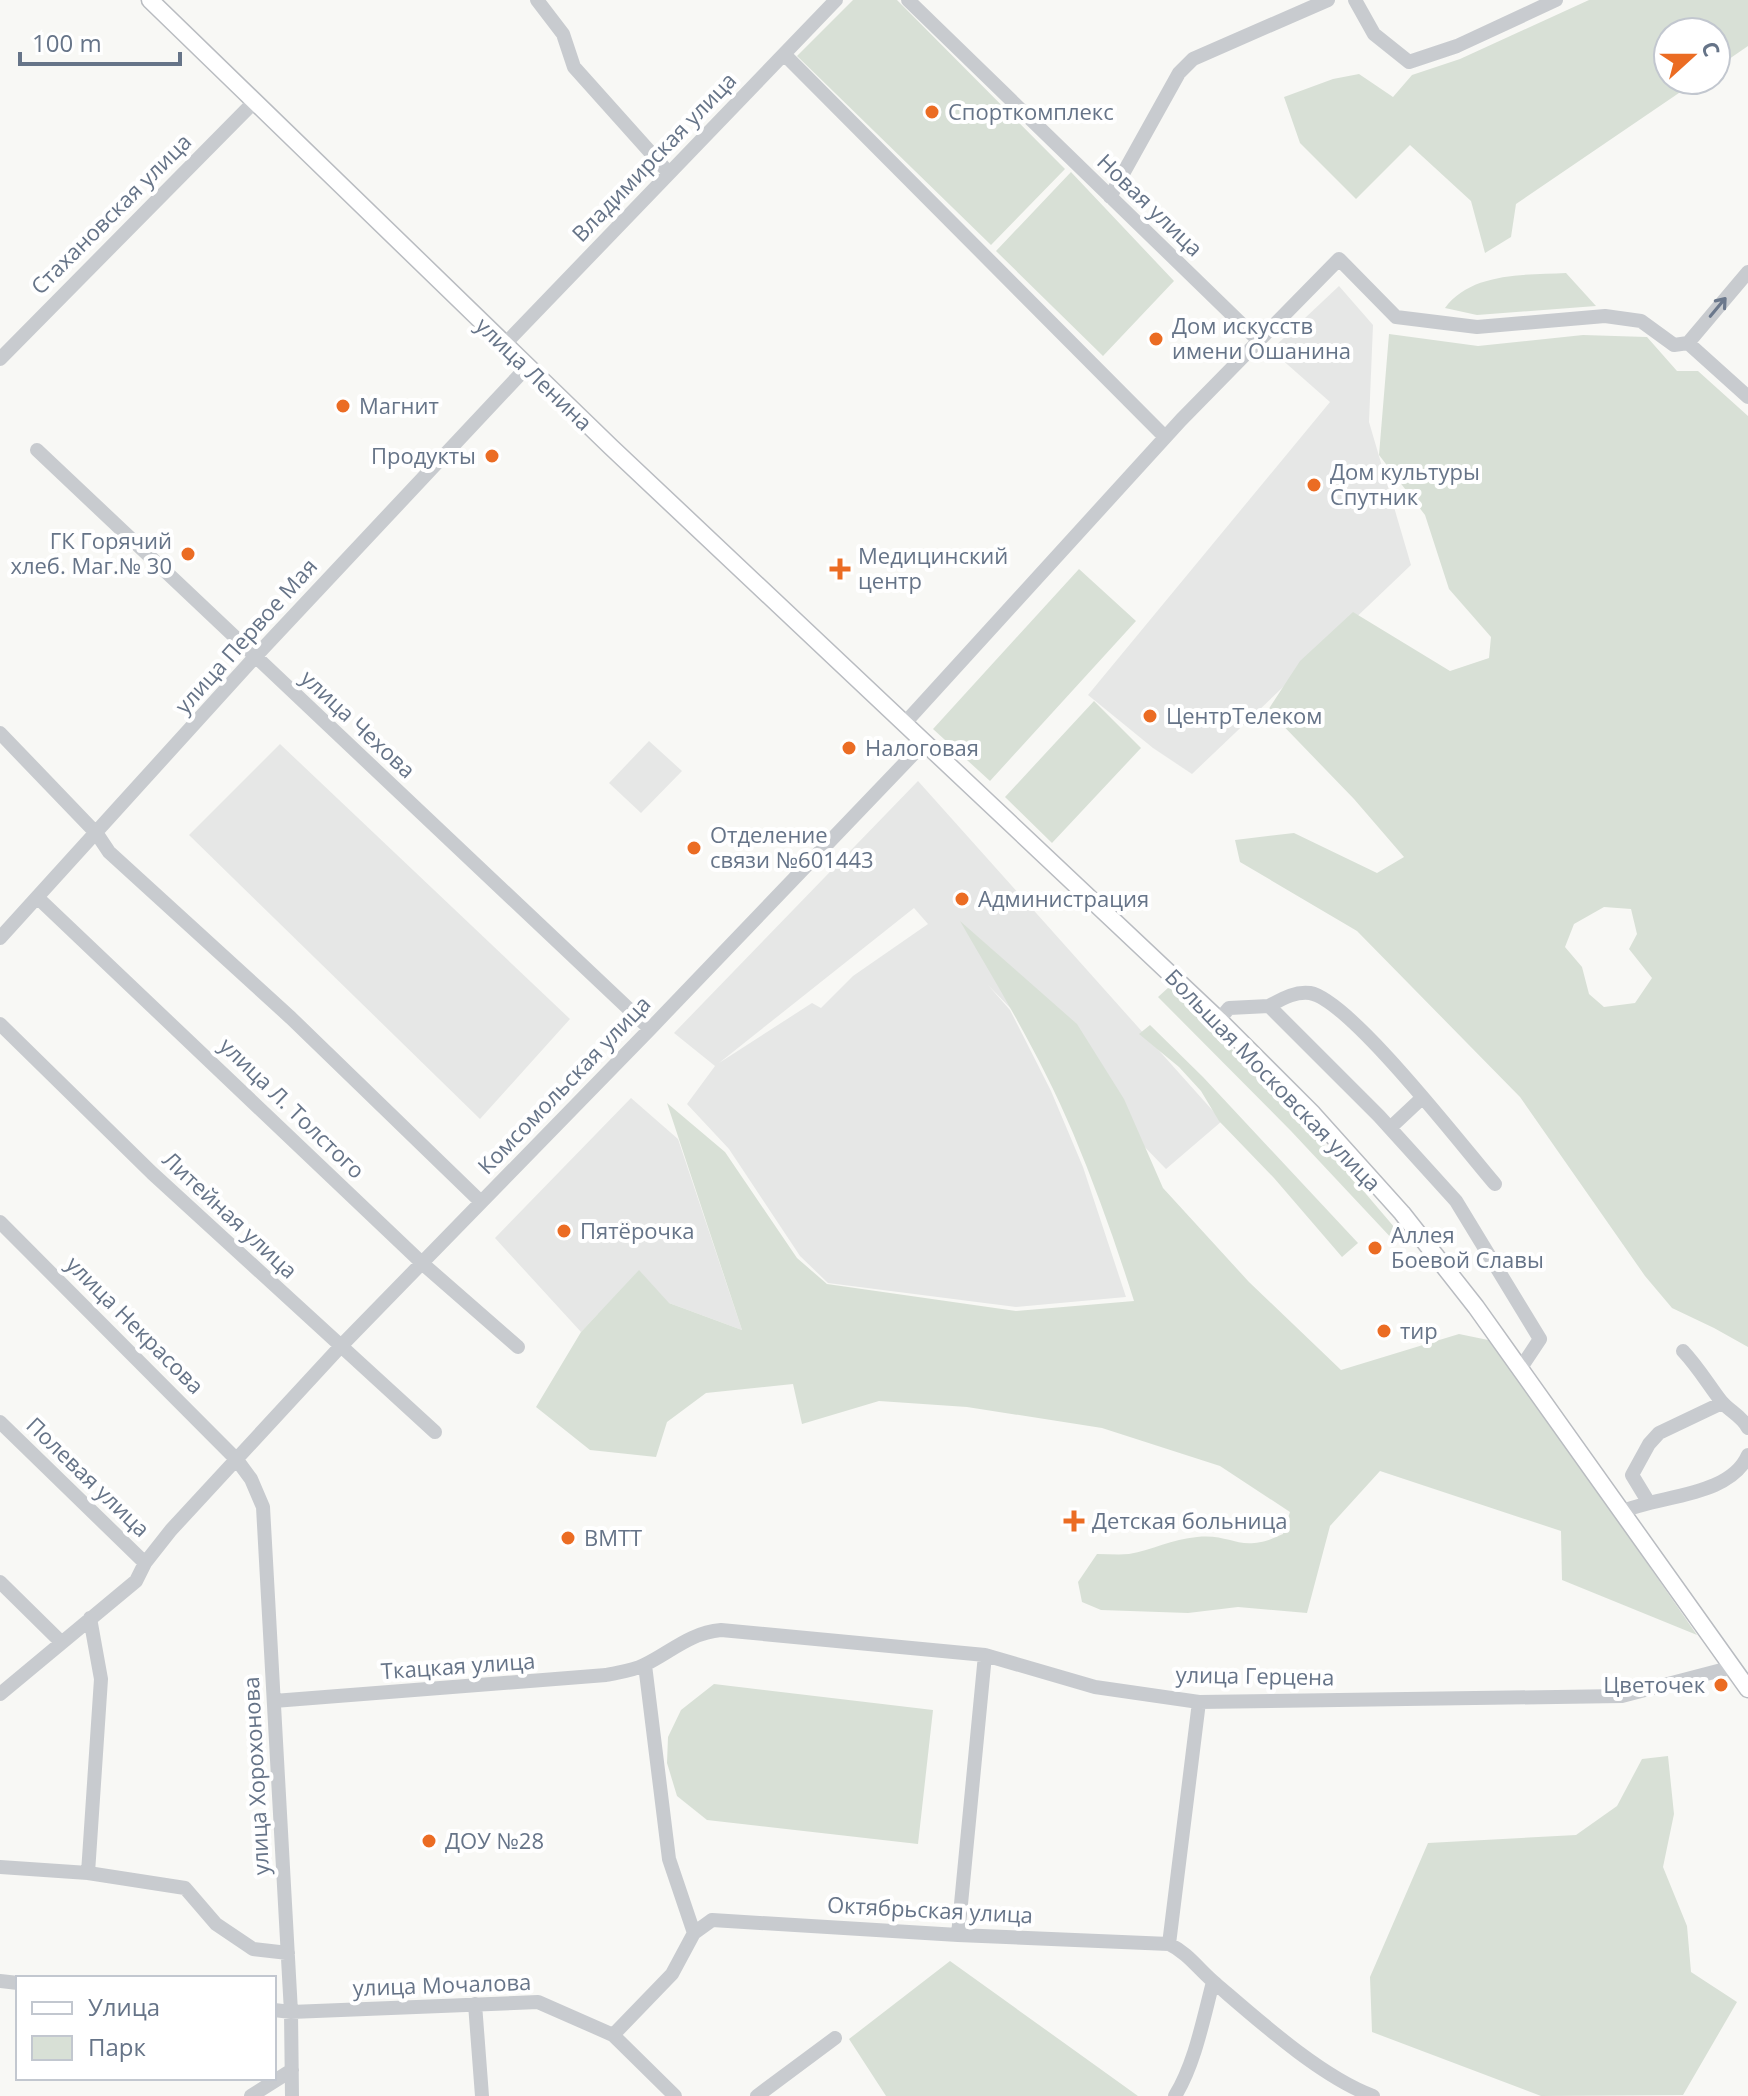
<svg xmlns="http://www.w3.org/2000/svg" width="1748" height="2096" font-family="'Open Sans',sans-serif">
<rect width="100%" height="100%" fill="#f8f8f5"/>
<path fill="#e6e7e6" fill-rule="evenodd" d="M1339,286l34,39 -4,97 42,143 -219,209 -39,-26 -65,-53 242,-293 -59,-52z
M649,741l33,30 -41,42 -32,-30z
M280,744l290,275 -90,100 -291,-284z
M918,781l304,340 -56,48 -178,-184 22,25 41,81 32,76 43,130 -110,10 -188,-24 -28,-27 -71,-107 -42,-45 28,-38 -41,-33zM914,908l14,16 -75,52 -32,32 -9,-5 -93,60z
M631,1098l47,41 64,191 -73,-27 -71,11 -17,18 -86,-94z"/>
<path fill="#d8e0d6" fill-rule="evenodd" d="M853,0h44l168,169 -74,76 -194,-189z
M1589,0h159v46l-32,22v-36h-48v48h30l-182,124 -5,33 -26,16 -14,-52 -61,-56 -54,54 -56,-56 -16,-46 49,-18 26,-5 34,23 19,-22 48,-16z
M1071,172l103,109 -71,75 -107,-105z
M1566,273l30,33 -119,9 -32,-7c26,-36 81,-33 121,-35z
M1389,334l89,12 105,-11 64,2 30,34h21l50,45v931l-34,-19 -42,-20 -27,-32 -125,-179 -163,-166 -117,-69 -5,-22 59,-7 83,40 27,-16 -50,-58 -86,-89 32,-49 53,-49 97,59 39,-13 2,-21 -42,-48 -24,-74 -46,-60zM1604,907l27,2 6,25 -8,15 23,29 -17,25 -31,4 -15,-13 -7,-27 -17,-20 9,-23z
M1079,569l57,52 -146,160 -57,-52z
M1094,701l47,47 -89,95 -47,-46z
M960,921l117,103 47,75 39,89 86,94 92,88 118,-36 34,7 204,294 -135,-55 -1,-49 -181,-60 -50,55 -23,87 -69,-6 -50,6 -87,-3 -19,-8 -4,-20 19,-28c11,0 22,1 32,0 23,-4 43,-15 68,-17 37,-4 42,18 86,-3l7,-22 -70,-46 -118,-38 -135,-21 -88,-6 -77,23 -9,-40 -87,9 -39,29 -11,35 -66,-7 -54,-43 45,-75 58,-62 30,33 73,27 -75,-227 58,49 72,106 30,26 189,27 118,-10c-18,-57 -38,-113 -61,-168 -31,-74 -73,-143 -113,-212z
M1169,987l134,133 92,108v14l-104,-111 -133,-134z
M1150,1025l53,52 155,166 -16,14 -68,-79 -55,-57 -18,-30 -22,-24 -40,-33z
M714,1684l219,26 -15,134 -211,-24 -30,-24 -10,-33 1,-26 13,-27z
M1668,1756l6,58 -11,53 24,59 4,46 46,30 -54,93 -142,1 -169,-64 -2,-55 58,-134 148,-8 41,-29 25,-47z
M950,1961l188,135h-252l-37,-57z"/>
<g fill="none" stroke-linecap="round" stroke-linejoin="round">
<defs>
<path id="major" d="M150,0l461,447 608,573 94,94 89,99 74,94 272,382"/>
</defs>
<use href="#major" stroke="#b9bcc1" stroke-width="19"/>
<path stroke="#c8cbcf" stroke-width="14" d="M537,0l26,34 11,33 94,105
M908,0l350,340
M1355,0l19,34 35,28 48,-16 99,-46
M784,54l381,383
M1110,197l69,-124 14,-14 135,-59
M1688,343l60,-71
M504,345l332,-345
M0,359l255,-258
M37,450l613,579
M904,724l277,-304 158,-161 57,58 81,10 128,-11 36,5 33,24 14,-2 60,54
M0,733l97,101 12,18 182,166 190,184
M38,898l385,366 95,83
M0,938l254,-280 273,-291
M1269,1006c13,-7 26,-15 41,-13 40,7 153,154 185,191
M1219,1020l10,-12 40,-2 110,110 77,85 84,138 -20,30
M0,1024l152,149 283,259
M1390,1128l32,-30
M0,1222l237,238 14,19 12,28 28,505 1,84
M1683,1351c15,16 25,33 38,50 8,10 21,15 27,27
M0,1422l145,141
M1649,1503l-17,-28 17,-31 10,-11 63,-30
M1621,1512c38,-17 109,-15 127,-57
M0,1582l61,60
M0,1694l136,-113 9,-18 26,-33 169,-183 310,-318 274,-286
M274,1701l332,-26c13,-3 26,-4 38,-10 27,-13 45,-32 77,-35l264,25 110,32 104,15 423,-6 111,-29
M0,1867l88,6 97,15 31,36 37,25 35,4
M88,1873l13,-194 -11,-61
M694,1933l18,-13 246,15 211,9c19,9 31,27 47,40 42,36 105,93 157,112
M958,1935l27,-280
M1169,1944l30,-242
M0,1981l18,2
M475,2004l7,92
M274,2010l17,2 247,-10 75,33 62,61
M613,2035l59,-61 22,-41 -25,-74 -24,-194
M251,2096l41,-26
M757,2096l78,-58
M1175,2096c20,-33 28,-76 38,-114"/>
<use href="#major" stroke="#fff" stroke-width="16"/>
</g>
<defs><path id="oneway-shaft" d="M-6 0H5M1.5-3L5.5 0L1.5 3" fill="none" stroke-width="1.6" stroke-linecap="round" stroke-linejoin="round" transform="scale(2)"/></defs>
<use stroke="#6b788c" href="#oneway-shaft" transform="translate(1718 307) rotate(-50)"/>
<g fill="#eb6c23" stroke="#fff" stroke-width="3">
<circle cx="932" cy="112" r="8"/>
<circle cx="1156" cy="339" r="8"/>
<circle cx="343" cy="406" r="8"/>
<circle cx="492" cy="456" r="8"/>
<circle cx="1314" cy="485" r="8"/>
<circle cx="188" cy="554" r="8"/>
<path d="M836 557h8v8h8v8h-8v8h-8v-8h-8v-8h8z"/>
<circle cx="1150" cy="716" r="8"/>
<circle cx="849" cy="748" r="8"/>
<circle cx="694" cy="848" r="8"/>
<circle cx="962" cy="899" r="8"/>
<circle cx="564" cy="1231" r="8"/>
<circle cx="1375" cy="1248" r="8"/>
<circle cx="1384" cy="1331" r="8"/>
<path d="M1070 1509h8v8h8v8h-8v8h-8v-8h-8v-8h8z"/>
<circle cx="568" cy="1538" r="8"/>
<circle cx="1721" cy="1685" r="8"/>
<circle cx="429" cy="1841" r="8"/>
</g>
<g text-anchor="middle" stroke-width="8" stroke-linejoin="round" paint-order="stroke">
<g font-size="22" fill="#667488" stroke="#fff" text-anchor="start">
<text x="948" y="120">Спорткомплекс</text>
<text x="1172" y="334">Дом искусств<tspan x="1172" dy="25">имени Ошанина</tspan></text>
<text x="359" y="414">Магнит</text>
<text x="476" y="464" text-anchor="end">Продукты</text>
<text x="1330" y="480">Дом культуры<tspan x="1330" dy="25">Спутник</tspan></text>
<text x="172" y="549" text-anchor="end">ГК Горячий<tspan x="172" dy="25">хлеб. Маг.№ 30</tspan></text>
<text x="858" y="564">Медицинский<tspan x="858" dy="25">центр</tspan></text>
<text x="1166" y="724">ЦентрТелеком</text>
<text x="865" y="756">Налоговая</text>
<text x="710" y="843">Отделение<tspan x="710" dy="25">связи №601443</tspan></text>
<text x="978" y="907">Администрация</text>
<text x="580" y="1239">Пятёрочка</text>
<text x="1391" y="1243">Аллея<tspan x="1391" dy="25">Боевой Славы</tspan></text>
<text x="1400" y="1339">тир</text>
<text x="1092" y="1529">Детская больница</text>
<text x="584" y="1546">ВМТТ</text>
<text x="1705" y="1693" text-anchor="end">Цветочек</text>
<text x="445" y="1849">ДОУ №28</text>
</g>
<g font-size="22" fill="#667488" stroke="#fff">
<text transform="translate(654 157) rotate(-46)" y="8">Владимирская улица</text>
<text transform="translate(1150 205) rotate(44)" y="8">Новая улица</text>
<text transform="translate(111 214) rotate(-45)" y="8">Стахановская улица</text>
<text transform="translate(534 374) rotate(44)" y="8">улица Ленина</text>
<text transform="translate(246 636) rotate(-48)" y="8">улица Первое Мая</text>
<text transform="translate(358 724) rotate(43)" y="8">улица Чехова</text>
<text transform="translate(1273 1080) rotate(46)" y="8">Большая Московская улица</text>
<text transform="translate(564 1085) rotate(-46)" y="8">Комсомольская улица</text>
<text transform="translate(292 1108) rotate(44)" y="8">улица Л. Толстого</text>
<text transform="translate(230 1215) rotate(43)" y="8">Литейная улица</text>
<text transform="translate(135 1325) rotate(45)" y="8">улица Некрасова</text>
<text transform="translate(88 1477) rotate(44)" y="8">Полевая улица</text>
<text transform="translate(458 1666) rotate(-4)" y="8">Ткацкая улица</text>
<text transform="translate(1255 1676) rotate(1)" y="8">улица Герцена</text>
<text transform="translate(256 1776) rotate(-93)" y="8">улица Хорохонова</text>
<text transform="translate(930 1910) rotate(3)" y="8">Октябрьская улица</text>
<text transform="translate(442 1985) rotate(-2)" y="8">улица Мочалова</text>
</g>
</g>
<rect x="16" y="1976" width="260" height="104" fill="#ffffff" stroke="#c2c7cf" stroke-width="2"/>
<rect x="32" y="2002" width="40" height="12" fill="#ffffff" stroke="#c2c7cf" stroke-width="2"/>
<text x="88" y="2016" font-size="24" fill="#667488">Улица</text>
<rect x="32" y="2036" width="40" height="24" fill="#d8e0d6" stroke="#c2c7cf" stroke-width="2"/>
<text x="88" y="2056" font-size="24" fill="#667488">Парк</text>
<g transform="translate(1692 56) rotate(69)"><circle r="38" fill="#ffffff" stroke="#c2c7cf" stroke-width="2"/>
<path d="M0-6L14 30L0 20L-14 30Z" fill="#eb6c23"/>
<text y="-12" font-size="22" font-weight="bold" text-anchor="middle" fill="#667488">С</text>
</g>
<path d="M20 52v12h160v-12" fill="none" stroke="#667488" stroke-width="4"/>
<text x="32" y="52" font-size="24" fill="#667488" stroke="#ffffff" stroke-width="6" paint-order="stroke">100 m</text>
</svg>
